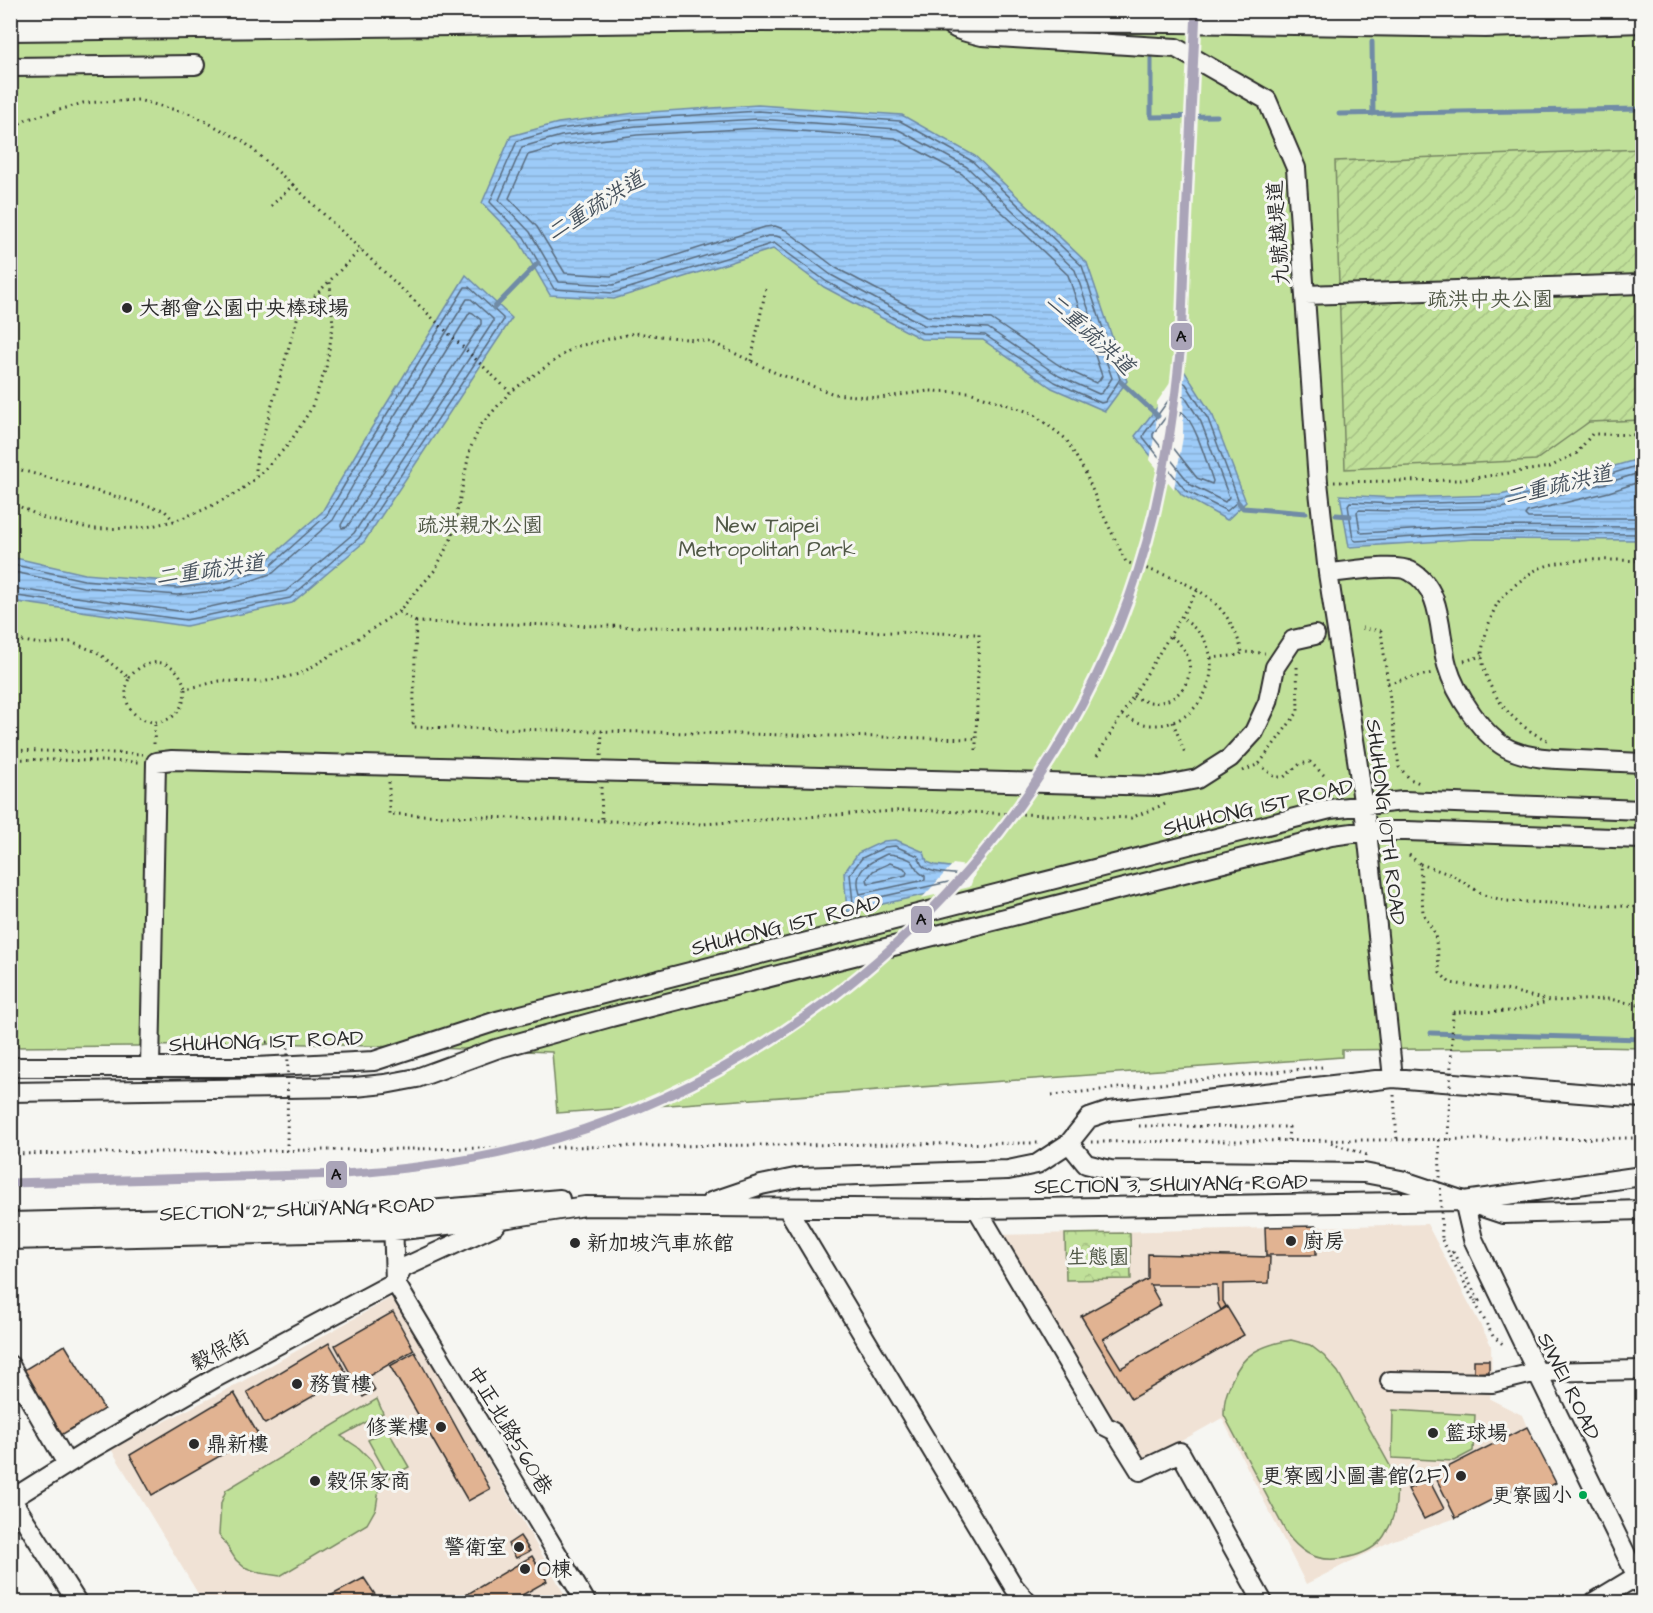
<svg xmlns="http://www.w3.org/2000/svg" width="1653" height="1613" font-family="'Architects Daughter','LXGW WenKai TC',sans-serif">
<defs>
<pattern id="forest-crowns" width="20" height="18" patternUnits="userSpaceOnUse" patternTransform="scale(1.5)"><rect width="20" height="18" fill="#c0e099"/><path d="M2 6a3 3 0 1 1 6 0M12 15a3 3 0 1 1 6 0" fill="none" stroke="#a5c084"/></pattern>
<pattern id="garden-furrows" width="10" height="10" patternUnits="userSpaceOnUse" patternTransform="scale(1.5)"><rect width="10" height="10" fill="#c0e099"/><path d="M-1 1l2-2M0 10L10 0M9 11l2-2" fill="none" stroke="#a5c084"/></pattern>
<pattern id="water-rules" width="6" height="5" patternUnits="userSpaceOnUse" patternTransform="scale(1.5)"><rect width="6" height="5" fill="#9dcbf8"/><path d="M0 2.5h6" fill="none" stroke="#87aed5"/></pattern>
</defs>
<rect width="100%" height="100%" fill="#f6f6f2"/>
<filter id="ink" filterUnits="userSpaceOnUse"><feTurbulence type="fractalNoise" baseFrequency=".0167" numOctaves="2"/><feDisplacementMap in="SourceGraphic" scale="12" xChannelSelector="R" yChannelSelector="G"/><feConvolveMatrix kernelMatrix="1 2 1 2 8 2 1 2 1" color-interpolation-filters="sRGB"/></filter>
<g filter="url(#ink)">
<path fill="#f0e2d5" d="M1427,1224l64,121 1,38 -2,16 32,16 5,12 -93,47 22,44 -65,23 -85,43 -84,-166 -78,44 -37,-40 -107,-187z
M394,1296l175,306h-366l-92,-153 125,-64z"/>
<path fill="url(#forest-crowns)" stroke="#768662" stroke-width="1.5" d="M1130,1233l1,46 -65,1 -1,-46z"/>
<path fill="#c0e099" stroke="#768662" stroke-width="1.5" d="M1642,14v1034l-47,-1 -253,3v7l-785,56 -5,-61 -277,-9 -13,2 -251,2 -1,-1021z
M1291,1340l19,5 14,11 14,16 56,101c5,22 3,43 -10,63 -14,21 -55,30 -77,17 -8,-5 -15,-12 -20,-19l-63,-119c0,-15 2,-20 7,-33 11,-29 31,-37 60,-42z
M377,1399l6,14 -42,23 18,12 12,12 7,13 1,16 -3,19 -9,16 -87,52 -20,-3 -16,-6 -8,-7 -17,-26 2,-31 5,-13z
M1393,1410l82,5 -2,36 -19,10 -62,-3z
M387,1429l22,38 -20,11 -21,-38z"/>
<path fill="url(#garden-furrows)" stroke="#768662" stroke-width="1.5" d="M1642,149v271l-53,2 -53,38 -191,9 -10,-308z"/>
<path fill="url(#water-rules)" stroke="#6f8ba6" stroke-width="1.5" d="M758,105l144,10 73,41 112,107 40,118 -22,30 -53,-23 -69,-48 -62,-1 -97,-52 -51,-38 -159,50 -64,-4 -31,-54 -37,-38 29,-67 47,-13 77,-10z
M466,275l46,43 -148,224 -72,61 -106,23 -175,-25v-44l74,17 93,8 42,-5 45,-15 57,-50 39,-67z
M1183,369l30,47 33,86 -19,18 -45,-25 -47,-59 30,-39z
M1642,458v82l-167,-1 -126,8 -9,-52 56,3 104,-3 63,-14z
M896,840l28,12 3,10 8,3 30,4 3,16 -121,27 -3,-39 14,-20 26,-12z"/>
<path fill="#f6f6f2" d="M1184,366l-1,71 -9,52 -24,-29 6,-34 1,-24 24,-35z
M953,864l13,2 8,6 1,2 -5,13 -48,11z"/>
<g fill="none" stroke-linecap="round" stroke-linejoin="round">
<path stroke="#596b7d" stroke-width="1.5" d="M758,111l142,10 72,40 110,105 38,113 -15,23 -4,1 -46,-21 -70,-47 -63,-2 -95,-51 -53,-39 -161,50 -59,-4 -30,-52 -34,-35 27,-61 42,-12 77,-10z
M758,119l139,10 70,38 108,103 37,108 -10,15 -3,1 -40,-18 -71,-48 -64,-3 -93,-50 -49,-37 -6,-2h-8l-155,49 -54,-3 -29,-50 -31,-32 23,-53 39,-11 75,-10z
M758,128l137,10 67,36 106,101 34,101 -3,5 -3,2 -33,-15 -72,-49 -64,-3 -91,-48 -50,-38 -11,-4 -10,1 -154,49 -46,-3 -28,-46 -28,-29 19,-43 35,-10 74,-10z
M470,312l3,1 8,7v4l-134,203 -5,1 -1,-3 39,-68z
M1183,382l3,2 22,35 30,80 -1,3 -10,9 -41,-20 -43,-54 1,-3 37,-51z
M1183,396l2,1 16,25 28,75 -4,5 -34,-17 -38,-48v-3l28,-37z
M1182,412c13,9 25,52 31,69l-1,3 -15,-6 -33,-42 1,-2z
M1642,464l-37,12 -104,25 -105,3 -46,-2 -2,3 5,34 3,2 119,-8 167,1
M1642,472l-35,11 -105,25 -106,3 -37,-1 -2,2 3,19 2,2 113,-7 167,1
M1642,481l-33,11 -82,20 -2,3 3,3h114
M10,564l74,16 93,8 45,-5 47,-16 58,-52 39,-67 99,-161h4l34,31v3l-144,217 -69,60 -104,22 -176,-25
M10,571l73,16 94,8 47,-5 49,-17 60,-53 39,-68 95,-153h4l22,20v3l-139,211 -68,58 -100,21 -176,-24
M895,846l23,10c2,3 2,7 4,9 7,9 28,8 38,10l2,4 -109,24 -3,-29 12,-16 23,-11z
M887,854c7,0 19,3 25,7 5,6 3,10 13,15v4l-65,14c-8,-24 8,-31 27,-40z
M890,863l14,5 3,4 -1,3 -35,8h-3l-1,-4 6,-8z"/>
<path stroke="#6f8ba6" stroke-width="5" d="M1372,42l1,72
M1151,59v58l66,-1
M1339,114l303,-5
M494,308l44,-45
M1121,382l37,34
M1238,502l5,6 63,5
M1336,515l14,1
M1431,1033l211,6"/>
</g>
<path fill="#e1b392" stroke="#2b2b2b" stroke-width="1.5" d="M1316,1226v29h-50l-1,-28z
M1148,1254l122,3 -1,26 -46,1v17l3,5 -5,4 -3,-6 -1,-19h-67l11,20 -58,34 18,29 106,-61 17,28 -113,64 -50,-83 67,-37z
M393,1312l21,38 -47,27 8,13 -12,7 -28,-52z
M329,1343l19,33 -83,48 -18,-32z
M65,1345l39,64 -46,28 -39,-64z
M415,1352l75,137 -22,12 -78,-135z
M1474,1360h15v12l-15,1z
M234,1393l24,41 -106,61 -22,-40z
M1527,1427l29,56 -29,14 -6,-12 -65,33 -22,-44z
M1419,1479l2,5 8,-4 15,29 -20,10 -16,-30 5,-2 -2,-4z
M520,1536l10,15 -14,7 -8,-14z
M532,1556l15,25 -37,21h-56z
M364,1578l14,21 -6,3h-53z
M526,1596l4,6h-16z"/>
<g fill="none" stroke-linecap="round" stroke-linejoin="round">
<defs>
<path id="minor" d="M944,17c7,14 24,15 38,19l194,12 91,52 29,68 22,314 10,91 31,199 8,59 26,247
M10,67l185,-2
M1305,295l337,-11
M1328,573c18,-1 67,-10 82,-2 34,18 28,62 37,94 8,28 36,73 64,85 21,9 45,9 68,10 21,1 42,2 63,3
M10,1067h246l118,-6 123,-40 833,-212 73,-8 239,9
M150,1067l6,-305 16,-2 988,26 37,-7 33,-21 24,-26 14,-30 7,-35 18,-27 22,-5
M10,1092l345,-5 30,-3 32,-6 79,-29 115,-32 720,-181 36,-5h39l236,8
M1642,1098l-249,-20 -283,33 -21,7 -20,25 17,21 24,6 254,3 37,7 102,34 139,-4
M1464,1201l9,38 64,133 105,215
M711,1202l50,-17 39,-8 208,-7 29,-6 32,-21
M787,1208l227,379 13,15
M977,1209l128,217 10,5 25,40 40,-19 83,150
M393,1220l2,62 191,320
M10,1222l383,-9 167,-14
M10,1240l383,-9 116,-13 76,-12 392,3 487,-8 178,-25
M395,1282l8,-14 93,-43
M10,1365l57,99
M1390,1381l102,2 45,-11 105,-2
M10,1500l78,-49 129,-74 178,-95
M12,1500l65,102
M1594,1602l43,-26"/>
<path id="highway" d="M10,27l442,-5"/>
</defs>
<use href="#minor" stroke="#2b2b2b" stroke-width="22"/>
<use href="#highway" stroke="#2b2b2b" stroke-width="30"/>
<path stroke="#2b2b2b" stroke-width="3" stroke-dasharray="1.5 4.5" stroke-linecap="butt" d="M10,130l15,-10 58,-17 55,-3 53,14 52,27 50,44
M271,206l22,-21 217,207
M751,361l15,-73
M10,467l154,43 10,11
M256,476v-16l43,-148 62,-63
M1334,482l127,-2 89,-13 27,-14 15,-19 50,1
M10,502l36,17 48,10 48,-1 32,-7 29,-11 34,-17 19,-15 33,-34 22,-35 15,-41 7,-42 -3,-44
M399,612l17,10
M1362,628l19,3 18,136 11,12 12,5
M10,639l31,5 29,-2 27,10 32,26c-19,49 55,63 56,11l35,-8 42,1 38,-8 48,-29 51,-34 36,-41 17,-33 18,-88 11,-24 29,-33 64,-45 61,-14 76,9 65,31 58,21 45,4 49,-7 41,1 63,21 34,26 20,35 12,30 28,58c54,18 100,28 116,90l23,1
M1211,658l29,-3 2,-3
M1464,661l18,-5
M129,678c18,-24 50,-20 56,11
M1388,683l45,-10
M1133,696c45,26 80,-33 37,-60
M1122,715c10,5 19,10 31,10 45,2 74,-52 49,-89 -6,-8 -14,-13 -21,-19
M1173,722l12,31
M1547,740c-33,-14 -61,-47 -65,-83 -1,-12 9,-42 15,-53 6,-10 27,-27 37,-33 27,-15 78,-11 108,-10
M154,744l1,-22
M10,750l133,4
M976,750v-11l3,-105 -563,-12 -3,105 563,12
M601,756l1,-25
M1097,756l101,-167
M10,759l130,3
M1259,764l16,13h9l16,-13 10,-2 17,16
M1243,771l16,-7 39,-52 -1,-46
M389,782v32l313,10 207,-14 222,8 34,-14
M601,787l1,34
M1409,855l11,9 3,49 12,21 5,39 10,10 62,8 37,10 61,-2 32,7
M1420,864l32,11 32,20 22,6 136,6
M1453,1012l62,-1 32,-9
M224,1042h64
M1052,1095l271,-28
M1394,1095l3,46
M1139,1126l150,1 -1,13
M1091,1142l551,-4
M1331,1143l36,12
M10,1154l635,-8 393,-3
M1442,1240l8,15
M1453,1252l-4,2 44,82 12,10
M1453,1252l26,49 -3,1 -1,-2"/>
<use href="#minor" stroke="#f6f6f2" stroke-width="18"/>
<use href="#highway" stroke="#f6f6f2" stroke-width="26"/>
<defs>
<path id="highway-bridge" d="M452,22l294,-4 431,1 308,5 157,-5"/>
</defs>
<use href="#highway-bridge" stroke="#2b2b2b" stroke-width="30" stroke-linecap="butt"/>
<path stroke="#2b2b2b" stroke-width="3" stroke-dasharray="1.5 4.5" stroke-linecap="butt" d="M1439,1140l3,100
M1448,1140l5,-128
M287,1151l1,-109"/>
<use href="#highway-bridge" stroke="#f6f6f2" stroke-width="26"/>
<defs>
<path id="metro-1" d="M10,1183l334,-9c62,-5 125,-12 185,-28 301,-80 552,-327 625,-632 12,-52 21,-107 26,-161 3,-38 3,-76 5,-114 4,-76 7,-152 11,-229"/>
</defs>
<use href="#metro-1" stroke="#f6f6f2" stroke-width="14"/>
<use href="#metro-1" stroke="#aaa4b8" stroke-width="9"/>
</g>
</g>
<g fill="#2b2b2b" stroke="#f6f6f2" stroke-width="2">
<circle cx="127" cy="308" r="6"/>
<circle cx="1291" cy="1241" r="6"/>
<circle cx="575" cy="1243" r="6"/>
<circle cx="297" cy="1384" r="6"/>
<circle cx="441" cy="1427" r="6"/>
<circle cx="1433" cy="1433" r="6"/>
<circle cx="194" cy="1444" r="6"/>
<circle cx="1461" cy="1476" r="6"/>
<circle cx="315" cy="1481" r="6"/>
<circle cx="519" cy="1547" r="6"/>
<circle cx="525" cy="1569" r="6"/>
</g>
<circle fill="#00a651" stroke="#f6f6f2" stroke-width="2" cx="1583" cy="1495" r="5"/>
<g text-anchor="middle" stroke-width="6" stroke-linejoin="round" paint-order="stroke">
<g font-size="20" fill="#2b2b2b" stroke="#f6f6f2" text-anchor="end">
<text x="1572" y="1502">更寮國小</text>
</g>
<g font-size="21" fill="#2b2b2b" stroke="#f6f6f2">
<text transform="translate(1278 233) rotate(-94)" y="7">九號越堤道</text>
<text transform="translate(1258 807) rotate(-13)" y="7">SHUHONG 1ST ROAD</text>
<text transform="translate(1386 822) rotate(83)" y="7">SHUHONG 10TH ROAD</text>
<text transform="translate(786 925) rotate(-14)" y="7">SHUHONG 1ST ROAD</text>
<text transform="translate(266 1041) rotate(-2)" y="7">SHUHONG 1ST ROAD</text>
<text transform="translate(1171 1184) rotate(-1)" y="7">SECTION 3, SHUIYANG ROAD</text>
<text transform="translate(297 1209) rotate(-2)" y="7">SECTION 2, SHUIYANG ROAD</text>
<text transform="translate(220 1350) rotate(-28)" y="7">穀保街</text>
<text transform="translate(1569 1386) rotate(64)" y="7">SIWEI ROAD</text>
<text transform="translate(510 1430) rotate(59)" y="7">中正北路560巷</text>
</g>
<g font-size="21" fill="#505846" stroke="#f6f6f2">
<text x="1490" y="306">疏洪中央公園</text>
<text x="480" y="532">疏洪親水公園</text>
<text x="767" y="532">New Taipei<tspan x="767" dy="24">Metropolitan Park</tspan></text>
<text x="1098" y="1264">生態園</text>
</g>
<g font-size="21" fill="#2b2b2b" stroke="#f6f6f2" text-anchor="start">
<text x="139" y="315">大都會公園中央棒球場</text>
<text x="1303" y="1248">廚房</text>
<text x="587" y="1250">新加坡汽車旅館</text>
<text x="309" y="1391">務實樓</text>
<text x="429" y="1434" text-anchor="end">修業樓</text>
<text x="1445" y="1440">籃球場</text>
<text x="206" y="1451">鼎新樓</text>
<text x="1449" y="1483" text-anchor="end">更寮國小圖書館(2F)</text>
<text x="327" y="1488">穀保家商</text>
<text x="507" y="1554" text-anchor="end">警衛室</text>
<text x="537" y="1576">O棟</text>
</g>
<g font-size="22" font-style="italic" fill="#48535e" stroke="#f6f6f2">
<text transform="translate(595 205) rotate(-32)" y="8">二重疏洪道</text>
<text transform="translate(1091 333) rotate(42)" y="8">二重疏洪道</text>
<text transform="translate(1558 484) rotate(-13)" y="8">二重疏洪道</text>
<text transform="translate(210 569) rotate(-8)" y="8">二重疏洪道</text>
</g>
</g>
<g stroke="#f6f6f2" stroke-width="2">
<rect x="1170" y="322" width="23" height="29" rx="6" fill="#aaa4b8"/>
<rect x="910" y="905" width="23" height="29" rx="6" fill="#aaa4b8"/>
<rect x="325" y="1160" width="23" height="29" rx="6" fill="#aaa4b8"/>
</g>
<g font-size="16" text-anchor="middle" font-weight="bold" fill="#111">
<text x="1181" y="342">A</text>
<text x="921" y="925">A</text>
<text x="336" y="1180">A</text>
</g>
<rect width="1653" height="1613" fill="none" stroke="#f6f6f2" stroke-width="36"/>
<rect x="18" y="18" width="1617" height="1577" fill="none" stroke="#2b2b2b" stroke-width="2" filter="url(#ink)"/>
</svg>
